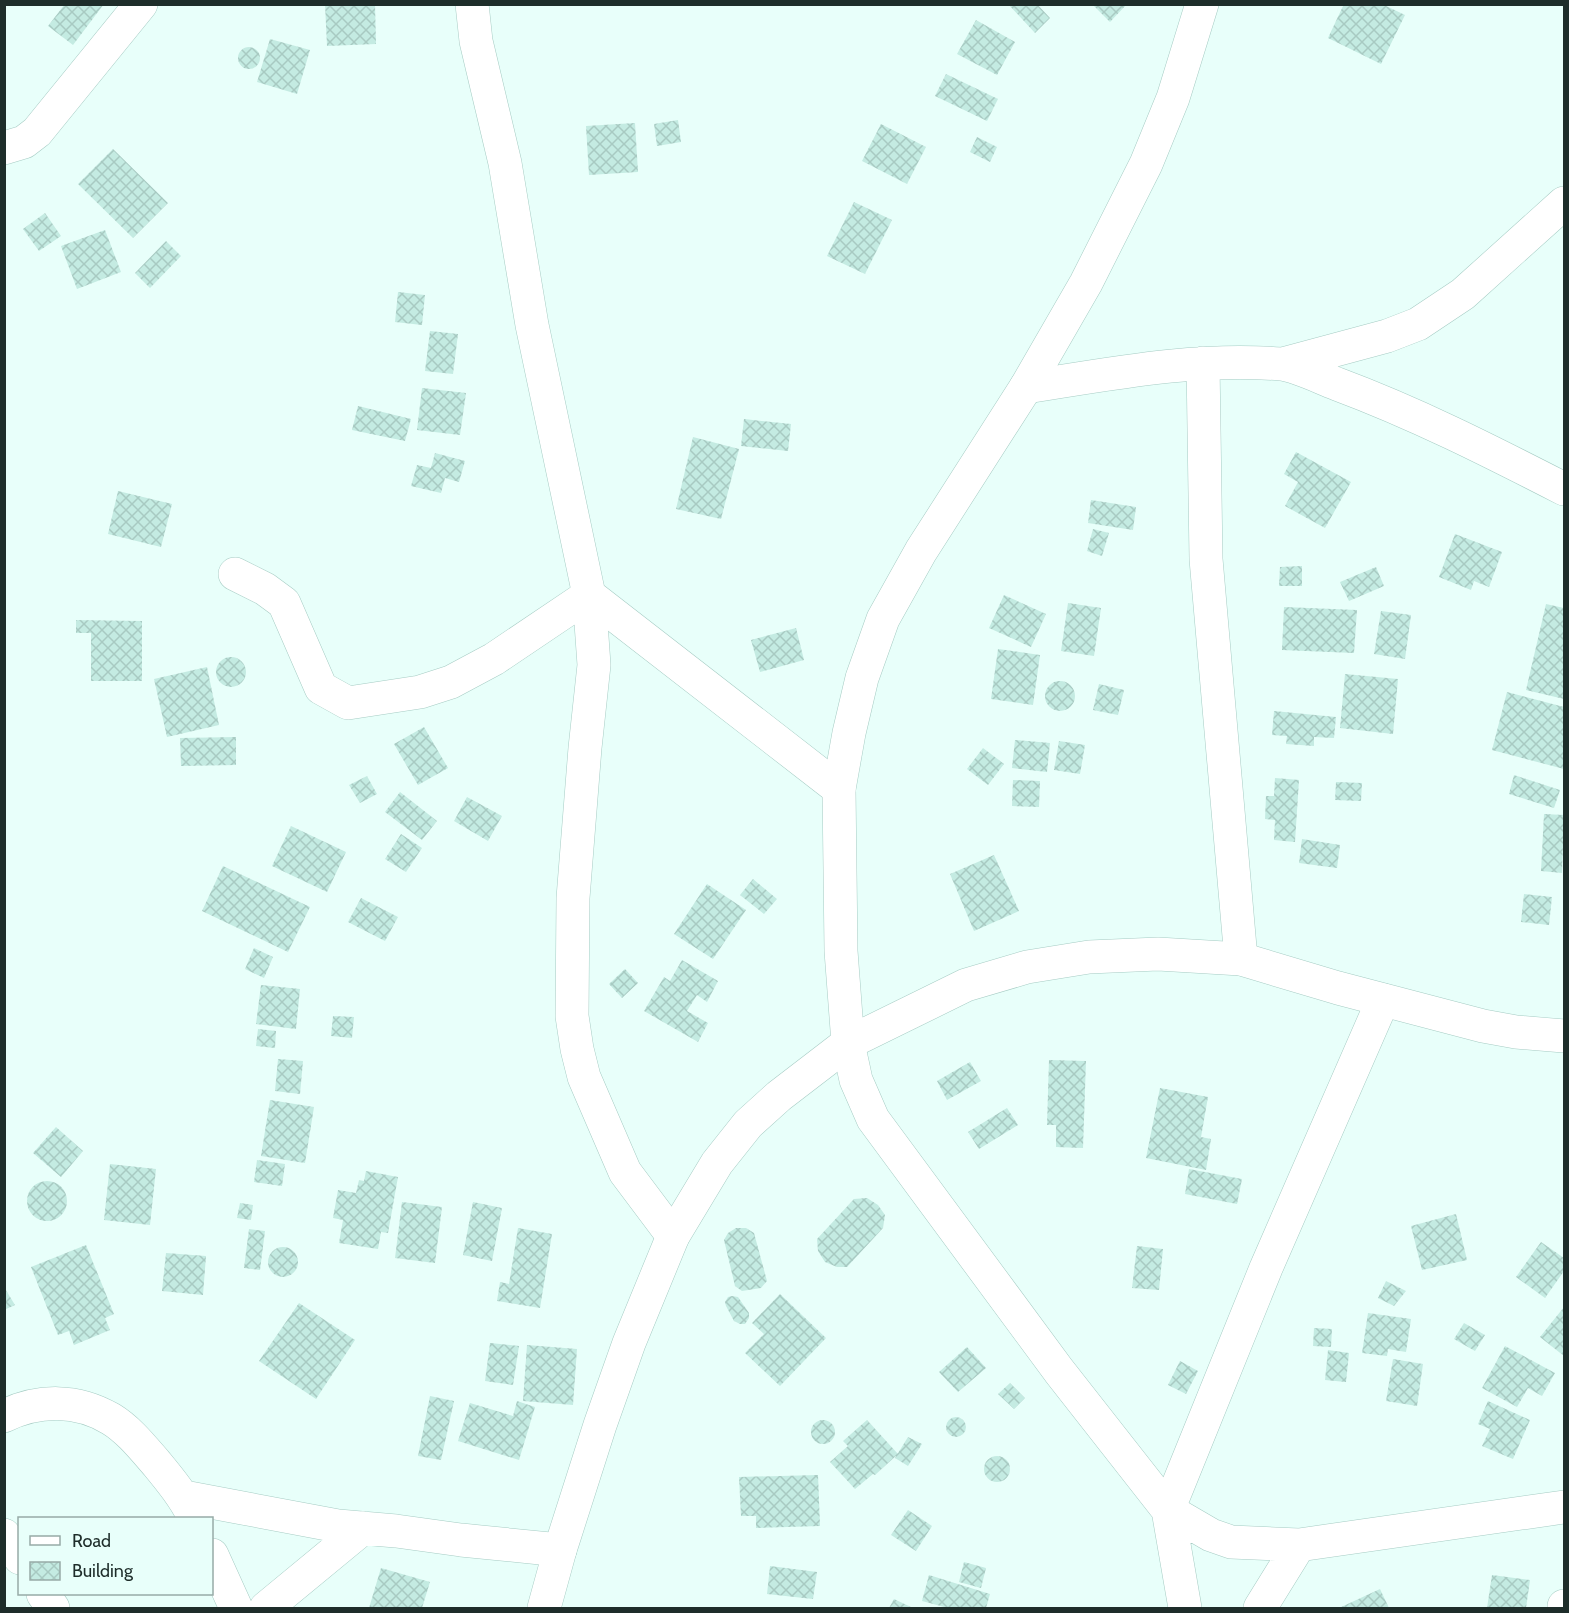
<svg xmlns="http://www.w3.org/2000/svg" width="1569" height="1613" font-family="Cabin,sans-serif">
<defs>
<pattern id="building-cross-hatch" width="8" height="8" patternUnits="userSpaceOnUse" patternTransform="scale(1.5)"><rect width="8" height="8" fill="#c4ebe2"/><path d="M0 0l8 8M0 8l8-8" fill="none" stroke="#a8cac2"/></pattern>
</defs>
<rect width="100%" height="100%" fill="#e8fffa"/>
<path fill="url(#building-cross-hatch)" d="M65,4h39l-31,41 -25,-19z
M325,4h50l1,40 -49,2z
M1008,4h29l13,14 -15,15z
M1095,4h32l-17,18 -16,-16z
M1344,4h38l23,11 -24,49 -53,-26z
M976,20l39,22 -18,33 -40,-21z
M270,39l40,11 -13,44 -40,-12z
M238 58a11 11 0 1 1 22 0a11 11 0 1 1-22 0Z
M946,74l52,25 -11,22 -52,-25z
M678,120l3,22 -24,4 -3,-22z
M635,123l3,49 -49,3 -3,-49z
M881,124l45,23 -19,37 -45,-23z
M977,137l20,10 -7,15 -20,-10z
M113,149l55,54 -35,35 -55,-54z
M854,202l38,18 -27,54 -38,-18z
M45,213l16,23 -22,15 -16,-22z
M105,230l16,42 -44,17 -16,-43z
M166,241l15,15 -31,32 -15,-15z
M398,292l27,3 -3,30 -27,-3z
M430,331l28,3 -5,40 -28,-3z
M422,388l44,5 -6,42 -43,-5z
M358,406l53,13 -6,22 -53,-11z
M744,419l47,5 -3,27 -47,-5z
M693,437l46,12 -18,70 -45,-10z
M1296,452l55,30 -26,46 -40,-22 13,-24 -14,-8z
M435,453l30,8 -6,21 -14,-4 -4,15 -30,-7 6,-21 14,3z
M118,491l54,13 -11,43 -53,-13z
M1091,500l45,7 -3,23 -45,-7z
M1093,529l16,4 -7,23 -15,-5z
M1455,534l47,18 -13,35 -15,-6 -3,9 -32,-13z
M1302,566v20h-23l1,-19z
M1376,567l8,19 -35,15 -9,-19z
M1004,595l42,19 -15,33 -42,-19z
M1068,603l33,5 -7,48 -33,-5z
M1546,604l18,4v91l-38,-9z
M1284,607l73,3 -3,43 -72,-3z
M1381,611l30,4 -6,44 -31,-5z
M76,620l66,1v60h-51v-48h-15z
M796,628l8,32 -44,12 -9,-32z
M998,649l42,6 -7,50 -42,-6z
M216 672a15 15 0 1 1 30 0a15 15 0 1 1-30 0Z
M207,667l12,58 -52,12 -13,-58z
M1345,674l53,5 -5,55 -53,-6z
M1045 696a15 15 0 1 1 30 0a15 15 0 1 1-30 0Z
M1099,684l25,6 -6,25 -25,-5z
M1507,692l57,15v62l-72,-19z
M1274,711l62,6 -2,21 -20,-1v9l-28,-2 1,-8 -15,-1z
M424,727l24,41 -30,17 -24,-41z
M236,737v28l-55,1 -1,-28z
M1015,740l35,3 -3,29 -35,-4z
M1059,741l26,4 -5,29 -26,-4z
M983,748l21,16 -16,21 -21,-16z
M1514,775l46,15 -6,18 -45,-14z
M367,776l10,18 -17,9 -11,-18z
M1275,778l24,2 -4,62 -21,-2 1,-20 -10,-1 1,-23h8z
M1013,780l27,1 -1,26 -27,-1z
M1336,782l26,1 -1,18 -26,-1z
M400,792l37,29 -15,19 -37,-28z
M467,797l35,19 -14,25 -34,-20z
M1544,814l20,1 -2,58 -21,-2z
M291,826l55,26 -19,40 -55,-26z
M401,834l21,14 -16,24 -21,-13z
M1302,839l38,6 -3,23 -38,-5z
M994,855l25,56 -45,20 -24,-57z
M223,866l87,41 -22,45 -86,-41z
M753,879l24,20 -13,15 -24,-19z
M707,884l39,26 -33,49 -39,-25z
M1524,894l28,3 -3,28 -28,-3z
M361,898l37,19 -13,24 -37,-19z
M254,948l19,9 -9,21 -19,-9z
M682,960l36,21 -11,21 -10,-7 -10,16 21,12 -10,19 -54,-31 20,-34 6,4z
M625,969l13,14 -16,15 -13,-14z
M261,985l39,4 -4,40 -40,-5z
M333,1016l21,1 -2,21 -21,-2z
M258,1029l18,2 -1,17 -19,-2z
M278,1059l25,2 -3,33 -25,-3z
M1049,1060l37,1 -3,87 -27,-1v-22h-9z
M970,1062l11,19 -34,19 -10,-19z
M1160,1088l48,9 -7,40 10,2 -5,31 -60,-12z
M270,1100l44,7 -9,56 -44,-7z
M1007,1108l11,17 -39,24 -11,-17z
M56,1127l27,24 -22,26 -28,-24z
M257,1160l28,4 -3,22 -28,-4z
M110,1164l46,5 -6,56 -46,-5z
M1189,1169l53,10 -5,25 -52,-10z
M366,1171l32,6 -10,56 -7,-1 -3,17 -39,-6 4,-23 -10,-2 5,-28 18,3 3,-13 5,1z
M27 1201a20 20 0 1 1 40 0a20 20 0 1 1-40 0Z
M867,1198l11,7 7,10 -2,13 -36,39h-10l-12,-5 -7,-11 -1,-12 37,-40z
M402,1202l40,5 -7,56 -40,-5z
M473,1202l29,6 -10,53 -29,-6z
M240,1203l13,2 -2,15 -14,-2z
M1456,1214l11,46 -45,10 -11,-44z
M518,1228l34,6 -12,74 -43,-7 3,-19 9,2z
M736,1228h10l8,5 13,48 -6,7 -19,3 -7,-5 -11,-46 4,-7z
M249,1229l16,2 -5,39 -16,-2z
M1541,1242l23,16v13l-19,27 -29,-21z
M86,1245l28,69 -9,4 5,12 -36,15 -5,-14 -11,4 -27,-68z
M1137,1246l26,3 -4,41 -27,-2z
M268 1262a15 15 0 1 1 30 0a15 15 0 1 1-30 0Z
M166,1253l40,3 -3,39 -41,-4z
M1386,1281l20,10 -12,15 -16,-8z
M4,1287l11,18 -11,5z
M780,1294l46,44 -46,48 -35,-33 19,-19 -12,-11z
M732,1296l6,1 11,16v5l-4,6h-5l-6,-3 -8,-15 -1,-4 3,-5z
M299,1303l56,37 -39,59 -57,-38z
M1564,1307v49l-24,-19z
M1368,1313l43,6 -5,33 -18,-3 -1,7 -25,-3z
M1464,1323l21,12 -10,16 -21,-12z
M1314,1328l18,1 -1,18 -18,-1z
M490,1343l29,3 -6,39 -28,-4z
M527,1345l50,4 -4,56 -50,-4z
M1505,1346l50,27 -13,23 -14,-8 -11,19 -35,-19z
M967,1347l19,21 -28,24 -19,-20z
M1328,1350l21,3 -3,29 -21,-2z
M1393,1359l30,5 -6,42 -31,-5z
M1180,1361l18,10 -12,23 -18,-9z
M1010,1383l15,15 -11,11 -16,-15z
M430,1396l24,5 -13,59 -23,-4z
M517,1401l18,6 -16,53 -61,-19 12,-38 43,13z
M1488,1401l42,19 -17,39 -31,-13 8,-17 -12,-5z
M946 1427a10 10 0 1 1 20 0a10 10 0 1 1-20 0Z
M867,1420l31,34 -23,21 -2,-1 -18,15 -25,-27 18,-16 -5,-5z
M811 1432a12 12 0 1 1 24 0a12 12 0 1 1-24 0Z
M908,1437l14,7 -14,22 -13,-8z
M984 1469a13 13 0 1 1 26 0a13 13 0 1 1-26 0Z
M818,1475l2,51 -64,2v-12h-15l-2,-39z
M908,1510l24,16 -16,25 -25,-16z
M964,1562l22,6 -5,20 -22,-6z
M770,1566l47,6 -4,27 -46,-5z
M381,1568l49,14 -8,26h-53z
M929,1575l61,19 -4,14h-38l-26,-7z
M1492,1575l38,5 -4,28h-39z
M1380,1589l9,19h-50z
M894,1599l19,9h-24z"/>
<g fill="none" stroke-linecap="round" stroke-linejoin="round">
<defs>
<path id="street" d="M472,4l4,37 29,122 27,162 57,270 250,194
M4,148l20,-6 13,-10 104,-128
M1203,363l3,196 35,400
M1283,364l104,-28 31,-12 45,-30 101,-91
M1026,387c84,-13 169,-30 255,-23 16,2 40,14 56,20 78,29 153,67 227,105
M235,574l30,15 19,14 37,85 27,15 72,-11 31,-10 43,-23 95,-64 5,70 -9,83 -12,150 -1,118 5,33 7,28 41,95 48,64
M848,1043l8,37 17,39 186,252 109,139 43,25 20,7 68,3 265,-38
M4,1416c35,-17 73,-17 107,3 18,11 32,29 46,45 14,17 27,33 37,53
M184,1497l154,29 58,5 65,9 99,10
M4,1535l16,23
M212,1555l24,53
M43,1594l10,14
M266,1608l97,-80
M1185,1608l-17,-98 98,-242 117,-268
M1260,1608l39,-63
M1564,1608v-2"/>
<path id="secondary" d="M848,1043l-7,-92 -2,-162 10,-56 13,-55 21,-59 38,-68 105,-164 60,-104 60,-119 27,-66 29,-94
M544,1608l16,-58 40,-125 29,-82 44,-107 44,-73 31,-39 31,-28 69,-53 118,-58 61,-18 62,-10 69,-3 83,5 97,29 145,38 33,6 48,4"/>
</defs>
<use href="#street" stroke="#a6ccc4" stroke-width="34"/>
<use href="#secondary" stroke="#a6ccc4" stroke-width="34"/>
<use href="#street" stroke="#fff" stroke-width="33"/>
<use href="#secondary" stroke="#fff" stroke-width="33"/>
</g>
<rect width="1569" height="1613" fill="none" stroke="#1e2d2a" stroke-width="12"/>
<rect x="18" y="1517" width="195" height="78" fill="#e8fffa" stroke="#97aba7" stroke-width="1.5"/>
<rect x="30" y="1536" width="30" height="9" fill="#ffffff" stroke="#97aba7" stroke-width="1.5"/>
<text x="72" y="1547" font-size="18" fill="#1e2d2a">Road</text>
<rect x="30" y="1562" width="30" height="18" fill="url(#building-cross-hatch)" stroke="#97aba7" stroke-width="1.5"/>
<text x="72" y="1577" font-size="18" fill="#1e2d2a">Building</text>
</svg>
